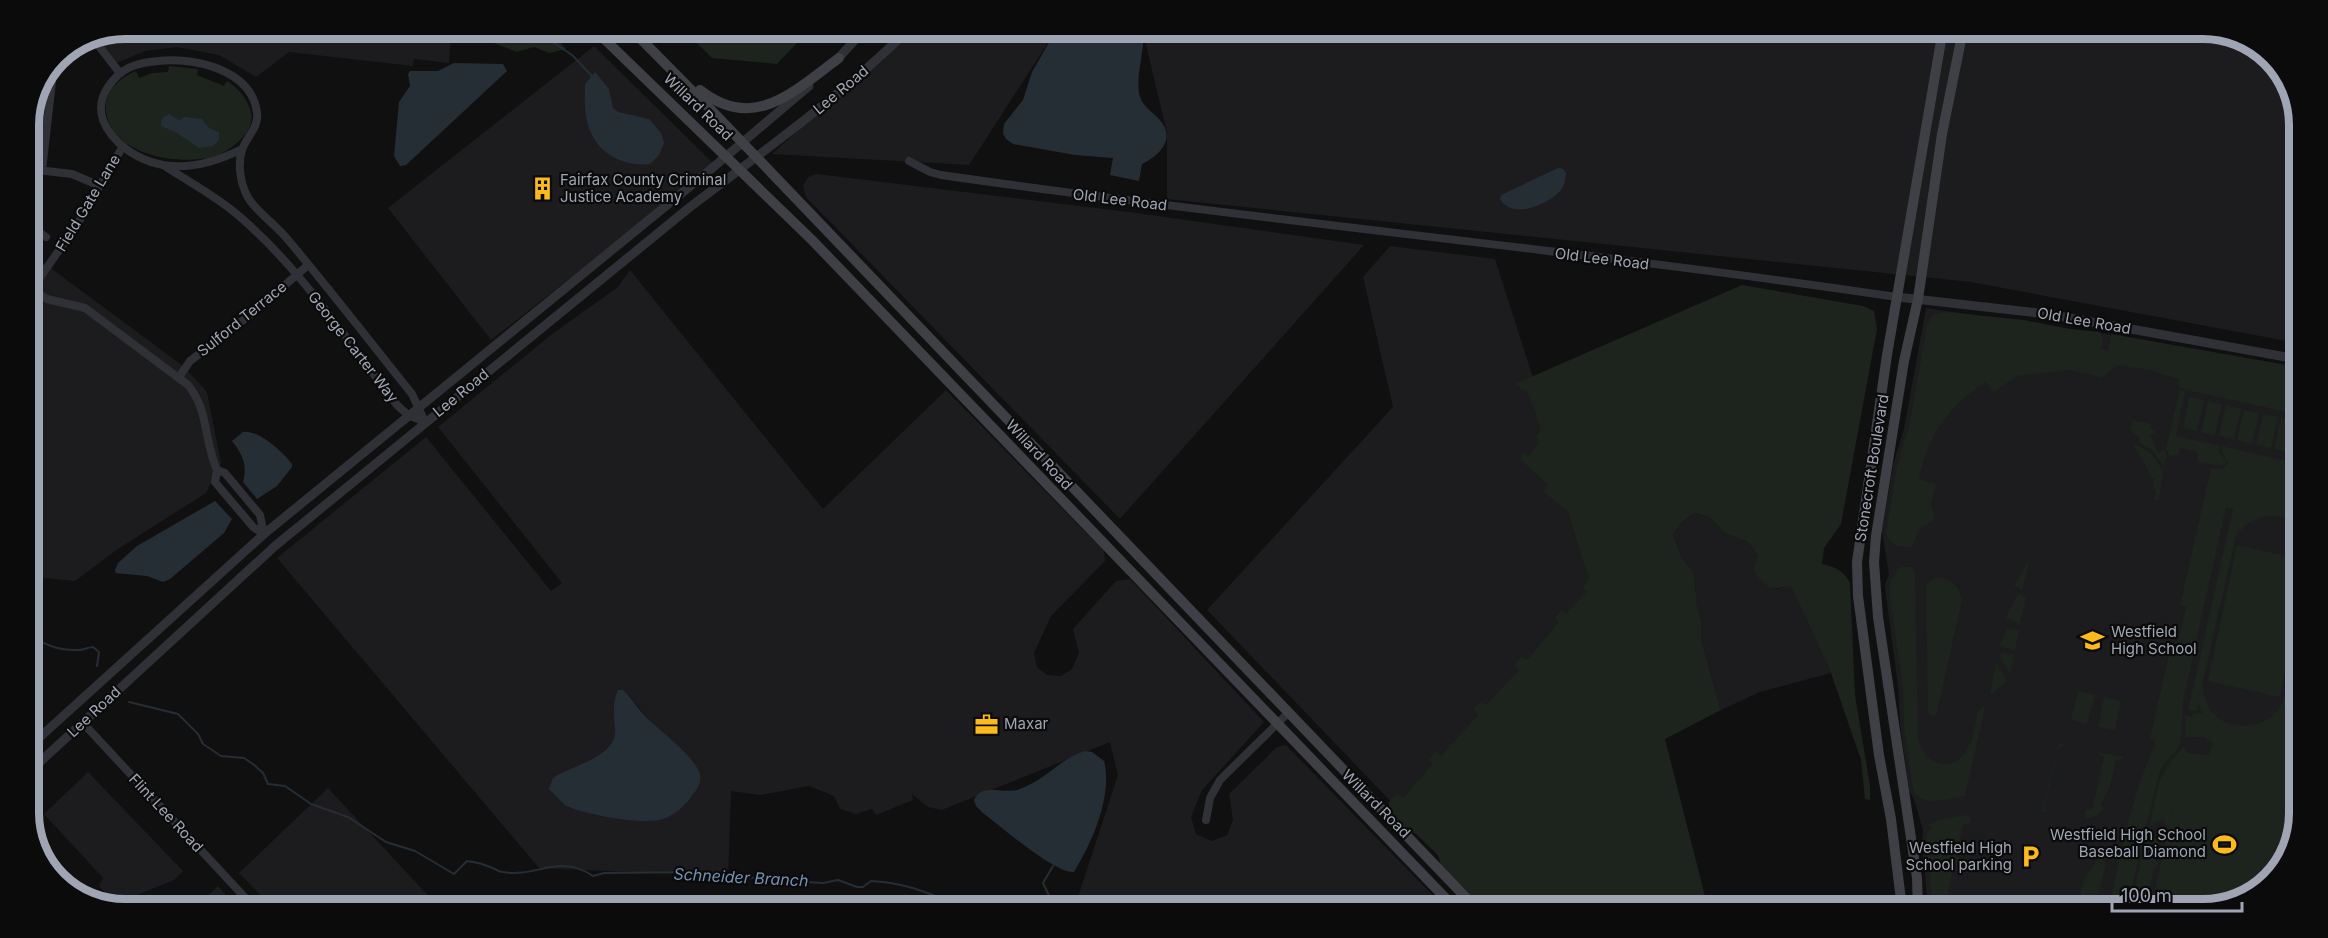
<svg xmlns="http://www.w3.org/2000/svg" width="2328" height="938" font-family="Inter,sans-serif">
<rect width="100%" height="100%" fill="#101011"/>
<path fill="#1c1c1e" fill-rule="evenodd" d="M125,29l331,1 -5,5 -2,28 -35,-4 -1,7 -124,-14 -33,25 -37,-22 -42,-8 -32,4 -31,13 -20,-23z
M907,31l148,1 -86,133 -197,-11z
M1143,32l1097,4 43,35 16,48 -2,224 -326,-61 -804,-83v-66z
M594,46l121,119 -224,175 -103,-132z
M817,174l312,38 235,33 -244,274 -314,-322 -3,-11 5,-9z
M1390,246l105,13 106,332 -200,221 -194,-202 186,-203 -30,-130z
M29,252l154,114 24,26 14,71 -15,30 -88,56 -43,32 -31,-3 -15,-13z
M630,270l193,239 123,-119 158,161 1,10 -54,55 -17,37 3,14 10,8 14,1 11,-7 7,-16 -6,-24 43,-48 14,-2 134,143 -62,68 -11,27 5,17 16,7 15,-6 6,-15 -4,-26 48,-47 9,-2 158,162 -369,-1 43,-131 -8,-33 -168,68 -14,-3 -16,-13 1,6 -37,15 -4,-6 -16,5 -16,-5 -6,-13 -25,-10 -49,9 -29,-4 -3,85 -189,-8 -262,-310 149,-121 125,154 11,-8 -124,-156 114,-93 66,-47zM629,695l19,24 42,41 5,33 -10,12 -13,10 -24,6 -58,-8 -24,-7 -13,-28 50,-24 6,-5 7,-12v-8z
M1926,308l180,26 191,34 -5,482 -35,43 -54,16h-275l-6,-70 1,-9 -9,-31 -5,-8 -9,-67 -2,-38 -12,-90 -1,-12 4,-10 -7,-42 11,-67 11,-36z
M1694,513l15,4 16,16 23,9 10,14 18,33 15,-4 40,88 -71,19 -39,18 -20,-71v-19l-4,-14 -3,-33 -12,-16 -9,-22 7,-11z
M88,772l95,99 -9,9 -54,22h-7l-14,-16 4,-8 -59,-64z
M328,788l107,115h-167l-29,-30z
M218,886l15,17h-33z"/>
<path fill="#1c241d" d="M476,30h74l16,19 -17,4 -15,-6 -17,5 -31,-12z
M684,30l104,1 11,10 -22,23 -65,-6z
M169,66l29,3 -1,6 27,11 3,-5c11,7 19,16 23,28 4,11 0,21 -8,29 -8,8 -16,14 -27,18 -34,11 -108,-1 -109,-48 -1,-17 15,-31 30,-37l3,7 13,-5 16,-1z
M1742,285l121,21 11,5 3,18 -36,195 -17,24 -2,16c13,3 22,6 28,19l5,112 15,91v14l-5,-1 -4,-39 -30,-87 -40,-87c-22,4 -24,3 -38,-16l5,-14 -10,-14 -23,-9 -16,-16 -15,-4 -14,11 -7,11 9,22 12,16 3,33 4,14v19l20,71 -56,29 43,169 -225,-1 -42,-42 -3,-10 -22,-21 -9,-5 -18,-20v-7l8,-9 6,5 30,-34 -5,-4 8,-8 5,4 37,-41 -5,-6 7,-7 6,3 33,-35 -5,-5 8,-9 5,4 32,-38 -4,-4 7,-8 4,4 21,-23 -4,-4 6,-8 -21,-67 -25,-21 5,-6 -28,-26 3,-7 5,4 12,-14 -4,-5 5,-7 -12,-35 -14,-11z
M1944,312l80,8 45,9 31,3 3,9 -2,8 7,2 3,-17 176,31 10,4 -1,45 -109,-24 -9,-3 2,-7 -29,-10 -33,-5 -15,12 -4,1 -5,-3 -26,-5 -51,6 -23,16 -9,-10c-38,27 -56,50 -66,97l17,5 -5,20 4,15 -16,11 -7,17c-13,1 -22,-2 -26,-14l11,-67 13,-43 17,-98 5,-9z
M2180,390l5,1 -9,45 44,10 -1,6 7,9 -3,5 -24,-4 -3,-10 -16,-4 -2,7 -8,1 -4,-8z
M2189,397l15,3 -7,31 -14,-3z
M2208,401l14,4 -7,30 -14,-3z
M2226,405l15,4 -7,30 -15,-3z
M2244,410l15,3 -7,31 -15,-4z
M2263,414l15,3 -7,31 -15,-3z
M2281,418l14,4 -6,30 -15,-3z
M2132,420l19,4 -1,4 4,3 4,11 -4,-9 -4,2 8,18 6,-3 3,6 -3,11 -12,-17 -14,-8 2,-3 -10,-10z
M2136,444l16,10 11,17 -4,29h-5l2,-10 -3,-1 1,-10 -3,-1 -7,-16 -11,-16z
M2222,446l68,16 6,10 -1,49c-22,-10 -45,-5 -59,15l-34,149c2,9 3,18 9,26 18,22 54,19 69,-4 9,-16 10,-38 14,-55l-2,198 -35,43 -54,16h-33l-13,-3 -4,-7 27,-121 -12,52 -5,-11 -13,7 5,11 4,-2 1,3 -4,17 -13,-3 16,-69 9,-18 15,-18 4,6 20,2 2,-1 4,-11 -9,-6h-18l-1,-22 7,2 1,-3 8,-1 4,4 -6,-12 -2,6 -9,-1 45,-201h4l-11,-2 -32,144 -17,-3 9,-41 -5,-2v-4l30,-133 11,1 6,-7 -6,-10z
M2237,545l58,13 -1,70 -14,69 -72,-16z
M2028,562l1,1 -7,27 -8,-5z
M1901,567h10l4,6 3,164c5,31 42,38 51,6h2l7,-31 5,-5 2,1 -20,88c-16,2 -44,13 -52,-7l-9,-63 -1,-39 -13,-89v-18l8,-8 -4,-1z
M1936,577c14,1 24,8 26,23l-25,113 -3,4 -6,-4 -2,-126 3,-5z
M2018,594l8,3 -6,27 -14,-6z
M2007,629l12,1 -4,21 -15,-6z
M2170,650l23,5 -10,47 -2,39 -4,9 -14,15 -4,9 -31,128 -4,3 -1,-6 -8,-2 -2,6 -2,-5c11,-51 22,-106 44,-154l-1,-4 -4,-2z
M2002,653l12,2 -4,19 -10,-17z
M1996,664l2,1 9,16 -15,13 -2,-1z
M2078,691l17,4 -8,29 -16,-4z
M2104,697l17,4 -6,29 -17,-3z
M2061,743l4,1v2l-7,2 -14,61 7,3 -9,-1 16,-66z
M2099,752l24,5v2l-7,1 -6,27 -9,17 3,5 -8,7 -11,3 1,-9h6l12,-53 -5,-2z
M1967,815l4,4 -1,5h-7l-7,32 6,3 -2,11h-7l-9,39h-11l-7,-69 1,-7 5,-7h-5l10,-6z
M2142,854l14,3 -1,3 4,1 -2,6 -3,1 -4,18h-7l-3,14 -5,-10z
M2100,856l6,8 -7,29 -4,1 -3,15h-15l7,-30z"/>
<path fill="#262e35" d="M1055,32h88c2,20 -7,40 -4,61 2,12 11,17 19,25 19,19 3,37 -16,46l-3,17 -29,-6 3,-17 -38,-3 -62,-11 -7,-5 -3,-6 1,-9 19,-24 9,-28z
M454,63l49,1 4,7 -101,94 -6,1 -6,-10 5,-54 11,-16 -2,-12 2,-3h28z
M595,72l14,17 4,19 5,4 31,7 12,14 3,10 -5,12 -9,9c-29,3 -56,-12 -63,-43 -3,-12 -2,-25 -2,-37z
M169,114l10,6 5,-3 18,2 7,9 10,4v8l-6,6 -14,2 -22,-15 -16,-7 1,-8z
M1558,168l5,1 3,4c-1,7 -1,12 -6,18 -13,14 -48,29 -60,8l1,-4z
M243,432c16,-2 39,19 49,32v3l-15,19 -20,13 -14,-17c5,-18 -1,-28 -11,-41z
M215,501l17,18 -8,14 -54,46 -7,3 -16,-6 -31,-3 -1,-3 3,-7 19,-17z
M618,690h5c9,8 15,19 24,28 13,13 50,40 53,57 2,8 -4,16 -8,21 -7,10 -17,19 -29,23 -22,6 -64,-3 -86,-9l-11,-4 -17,-17 4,-11c21,-14 65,-21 62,-50 -1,-13 -3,-26 3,-38z
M1085,751l7,1 12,9c9,34 -12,82 -30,111 -17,3 -74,-46 -91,-59l-7,-7 -2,-6c7,-18 31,-5 46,-11 27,-10 41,-31 65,-38z"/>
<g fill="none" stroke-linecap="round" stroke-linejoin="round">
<path stroke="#262e35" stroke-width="2" d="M542,30l12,13 18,12 20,21
M29,633c14,12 31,18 50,17 5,0 9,-3 14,-3l6,5 -2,14
M129,702l49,12 20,20 5,10 18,12 23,2 9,6 10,9 5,11 17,2 26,18 37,13 38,25 29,9 39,23 13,-13c8,1 16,3 23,6 4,1 8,5 13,5 34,6 56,-19 90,4l11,-3 98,-1 72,8 49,3 15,-3 19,7h6l8,-6c28,1 58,11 84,24
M1053,866l-10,17 11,23"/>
<path stroke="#303136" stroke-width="8" d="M2235,36l20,13 30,29
M95,41l24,31
M242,149c-38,19 -79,27 -116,0 -20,-16 -34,-38 -18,-62 12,-19 28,-24 50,-26 35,-4 94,8 99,52 2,15 -11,24 -15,37 -5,16 -1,39 9,52 11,14 27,25 38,39 42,50 82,102 123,153l13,28
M909,161l21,11 11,3c318,46 639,75 956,122
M166,167c25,16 51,30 73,49 62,53 108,124 158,189l11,10 17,7
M29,169l43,5 28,12
M42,170l12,-106
M29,225l17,12
M29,287l18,12 38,9 103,77c21,25 16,57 29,85l8,3 35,42 4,19
M32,289l46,-66 45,-77
M179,377l11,-16 70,-54 48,-42
M217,470l-2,12 38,45 11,7
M83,723l167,180
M1206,820l4,-22 10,-18 68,-67"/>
<path stroke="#303136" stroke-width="9" d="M835,62l28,-31
M1897,297l151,17 249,45
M29,747l235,-213 446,-364 99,-84
M29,772l246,-226 415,-339c75,-57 150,-110 217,-176"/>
<path stroke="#3e4046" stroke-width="10" d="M595,30l217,210 642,667
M632,30l83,84 760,793
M700,90c54,43 94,1 139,-32
M1902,908l-11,-89 -12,-64 -21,-159 -1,-34 30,-207 55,-320
M1918,909l-1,-31 -39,-261 -4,-55 2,-26 28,-175 14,-62 24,-165 20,-99"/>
</g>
<defs>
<symbol id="building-bare" viewBox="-9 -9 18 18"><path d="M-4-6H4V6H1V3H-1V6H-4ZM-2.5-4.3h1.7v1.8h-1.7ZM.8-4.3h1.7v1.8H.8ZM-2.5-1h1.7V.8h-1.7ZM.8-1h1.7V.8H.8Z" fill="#feba1b" stroke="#0b0b0c" stroke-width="2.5" paint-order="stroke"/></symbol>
<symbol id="school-bare" viewBox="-9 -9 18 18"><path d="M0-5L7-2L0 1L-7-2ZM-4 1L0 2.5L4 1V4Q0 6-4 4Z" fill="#feba1b" stroke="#0b0b0c" stroke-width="2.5" paint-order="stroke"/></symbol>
<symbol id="office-bare" viewBox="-9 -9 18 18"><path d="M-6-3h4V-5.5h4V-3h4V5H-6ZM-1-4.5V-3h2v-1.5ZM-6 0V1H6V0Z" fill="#feba1b" stroke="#0b0b0c" stroke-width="2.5" paint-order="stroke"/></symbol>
<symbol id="stadium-bare" viewBox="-9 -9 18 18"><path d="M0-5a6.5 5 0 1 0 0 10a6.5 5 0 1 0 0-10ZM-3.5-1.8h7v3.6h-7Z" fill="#feba1b" stroke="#0b0b0c" stroke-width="2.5" paint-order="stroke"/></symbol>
<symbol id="parking-bare" viewBox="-9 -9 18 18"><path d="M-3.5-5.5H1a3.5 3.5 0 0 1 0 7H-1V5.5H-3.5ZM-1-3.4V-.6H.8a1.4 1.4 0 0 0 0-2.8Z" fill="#feba1b" stroke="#0b0b0c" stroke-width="2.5" paint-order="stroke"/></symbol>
</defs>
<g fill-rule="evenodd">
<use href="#building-bare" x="526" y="172" width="33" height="33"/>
<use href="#school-bare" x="2076" y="624" width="33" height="33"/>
<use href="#office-bare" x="970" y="708" width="33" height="33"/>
<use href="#stadium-bare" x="2208" y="828" width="33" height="33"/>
<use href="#parking-bare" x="2014" y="840" width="33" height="33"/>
</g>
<g text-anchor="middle" stroke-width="4.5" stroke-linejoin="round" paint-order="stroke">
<g font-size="15" fill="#a0a5b3" stroke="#0b0b0c">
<text transform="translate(841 90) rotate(-40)" y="5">Lee Road</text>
<text transform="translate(698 107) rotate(44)" y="5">Willard Road</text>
<text transform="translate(1120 200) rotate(7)" y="5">Old Lee Road</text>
<text transform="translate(88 203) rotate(-59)" y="5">Field Gate Lane</text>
<text transform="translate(1602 259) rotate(7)" y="5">Old Lee Road</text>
<text transform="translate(242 319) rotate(-39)" y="5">Sulford Terrace</text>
<text transform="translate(2084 321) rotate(10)" y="5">Old Lee Road</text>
<text transform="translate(353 347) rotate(52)" y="5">George Carter Way</text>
<text transform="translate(461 393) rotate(-39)" y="5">Lee Road</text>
<text transform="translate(1039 455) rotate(47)" y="5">Willard Road</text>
<text transform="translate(1872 468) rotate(-81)" y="5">Stonecroft Boulevard</text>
<text transform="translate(94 712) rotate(-43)" y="5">Lee Road</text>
<text transform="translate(1376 804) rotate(45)" y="5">Willard Road</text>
<text transform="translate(166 813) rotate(47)" y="5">Flint Lee Road</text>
</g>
<g font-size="15" fill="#a0a5b3" stroke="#0b0b0c" text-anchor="start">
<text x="560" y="185">Fairfax County Criminal<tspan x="560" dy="17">Justice Academy</tspan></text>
<text x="2111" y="637">Westfield<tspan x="2111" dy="17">High School</tspan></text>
<text x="1004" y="729">Maxar</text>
<text x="2206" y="840" text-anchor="end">Westfield High School<tspan x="2206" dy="17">Baseball Diamond</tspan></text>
<text x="2012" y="853" text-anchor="end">Westfield High<tspan x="2012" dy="17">School parking</tspan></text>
</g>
<g font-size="16" font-style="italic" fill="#7392b2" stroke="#0b0b0c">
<text transform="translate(741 877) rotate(3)" y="6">Schneider Branch</text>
</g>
</g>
<path d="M0 0H2328V938H0ZM125 39H2203A86 86 0 0 1 2289 125V813A86 86 0 0 1 2203 899H125A86 86 0 0 1 39 813V125A86 86 0 0 1 125 39Z" fill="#0b0b0c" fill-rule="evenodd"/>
<path fill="none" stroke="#a0a5b3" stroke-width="8" d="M125 39H2203A86 86 0 0 1 2289 125V813A86 86 0 0 1 2203 899H125A86 86 0 0 1 39 813V125A86 86 0 0 1 125 39Z"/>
<path d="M2112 902v9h130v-9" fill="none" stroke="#a0a5b3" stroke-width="3"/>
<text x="2121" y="902" font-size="18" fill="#a0a5b3" stroke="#0b0b0c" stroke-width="4.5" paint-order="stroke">100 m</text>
</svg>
